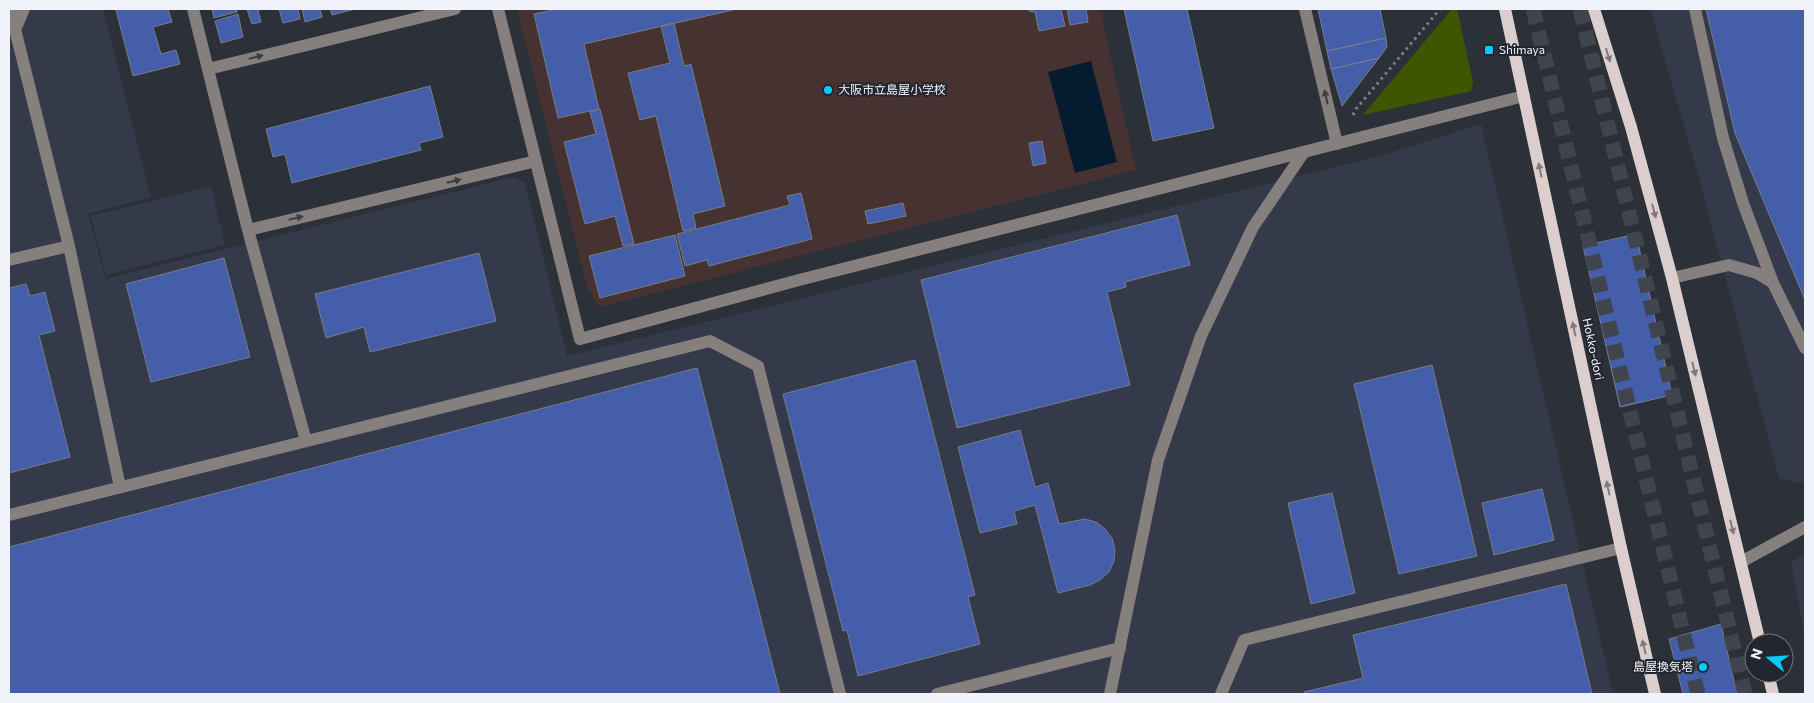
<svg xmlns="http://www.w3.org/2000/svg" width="1814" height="703" font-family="Commissioner,'Noto Sans JP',sans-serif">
<rect width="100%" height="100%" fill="#2c3039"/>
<path fill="#343a49" d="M9,9h94l48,188 -63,17 18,65 408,-102 11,6 42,173 813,-200 101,-32 132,570h-1604z
M1650,9h155v471l-6,3 -20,-5 -84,-314z
M211,186l14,59 -119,30 -15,-59z
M1805,553v85l-14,-75z"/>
<path fill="#463230" d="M517,9h583l36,161 -536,137 -12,-17z"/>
<path fill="#3f5600" d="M1452,9h5l16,73 -2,9 -108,24z"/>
<path fill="#051b30" d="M1091,61l26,101 -42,11 -27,-101z"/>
<path fill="#445eaa" stroke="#777c87" d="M119,9h49l4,13 -19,5 8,27 15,-4 4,14 -47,12 -17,-66z
M212,9h25v3l-23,6z
M247,9h17l-6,1 3,12 -9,2z
M279,9h19l2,10 -17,4z
M302,9h18l2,8 -17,5z
M330,9h25l-23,6z
M558,9h179l-153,35 15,65 -41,9 -24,-104z
M1029,9h32l4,17 -26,5 -4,-19 -6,-1z
M1067,9h19l2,13 -18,3z
M1124,9h63l27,119 -61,13z
M1318,9h62l6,29 -59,13z
M1706,9h99v291l-70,-167z
M238,14l5,23 -22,6 -6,-22z
M674,23l10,43 7,-2 34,142 -32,8 3,14 -13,3 -27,-115 -16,4 -12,-47 42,-10 -9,-37z
M1386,38l1,9 -8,11 -48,11 -4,-18z
M1379,58l-37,48 -11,-37z
M430,86l13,51 -24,6 2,7 -129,33 -7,-29 -12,3 -7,-28z
M600,109l34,135 -11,2 -8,-30 -30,8 -21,-82 32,-8 -6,-22z
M1042,141l4,22 -13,3 -4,-23z
M801,193l11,46 -103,27 -2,-6 -22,6 -8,-32 113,-29 -3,-9z
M903,203l3,13 -38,8 -3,-13z
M1177,215l13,50 -65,17 1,5 -19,5 23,93 -173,43 -36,-148z
M1636,234l36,161 -52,12 -37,-161z
M675,235l10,41 -85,22 -11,-42z
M479,253l17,68 -126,31 -6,-25 -38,11 -11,-44z
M224,258l26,99 -99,25 -25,-98z
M26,284l4,12 15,-4 10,39 -16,4 31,122 -61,16v-185z
M915,360l60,235 -7,2 12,47 -122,32 -11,-46 -4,1 -60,-237z
M1432,365l45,191 -78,18 -45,-190z
M697,368l83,326h-771v-147z
M1020,430l15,57 13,-4 11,41 26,-5 11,3 9,7 7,9 3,12 -1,11 -5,11 -9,8 -10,5 -32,8 -23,-88 -21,6 3,13 -37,9 -22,-86z
M1542,489l12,51 -60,15 -12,-52z
M1332,493l23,100 -44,11 -23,-101z
M1566,584l26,110h-288v-2l59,-14 -10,-43z
M1721,624l16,70h-54l-14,-55z"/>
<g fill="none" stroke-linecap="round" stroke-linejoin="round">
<path stroke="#40444c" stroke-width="15" stroke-dasharray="15 8" stroke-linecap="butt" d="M1533,9l165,685
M1580,9l165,685"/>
<path stroke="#7c8088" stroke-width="3" stroke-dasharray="2.5 4" stroke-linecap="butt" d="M1353,115l3,-6 84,-100"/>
<path stroke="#857f7e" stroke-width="12" d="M10,9l59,237 51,241
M193,9l55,221 58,211
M498,9l82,330 219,-59 725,-184
M1305,9l32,135
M1695,9l28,129 20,65 30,80
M15,30l9,-21
M208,69l247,-60
M248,230l288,-69
M9,260l60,-14
M1672,278l57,-13 28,8 16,10 32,65
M9,515l701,-174 48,25 82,328
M1741,562l64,-35
M937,694l183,-46
M1110,694l48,-234 43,-124 52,-109 51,-75
M1221,694l23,-54 377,-92"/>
<path stroke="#dbcecd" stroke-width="12" d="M1505,9l116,539 34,146
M1594,9l37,118 41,151 88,365
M1768,673l5,21"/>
</g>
<defs><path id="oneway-solid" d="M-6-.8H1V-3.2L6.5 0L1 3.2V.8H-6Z" transform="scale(1.25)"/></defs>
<g fill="#7f7a7e">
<use href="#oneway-solid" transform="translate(1608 55) rotate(73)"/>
<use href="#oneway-solid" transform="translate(1540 170) rotate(-102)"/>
<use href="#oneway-solid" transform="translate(1654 211) rotate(75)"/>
<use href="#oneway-solid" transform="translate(1574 329) rotate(-102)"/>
<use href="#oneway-solid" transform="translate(1694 369) rotate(76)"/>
<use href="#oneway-solid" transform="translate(1608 488) rotate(-102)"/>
<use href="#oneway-solid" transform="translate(1732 527) rotate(76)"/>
<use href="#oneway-solid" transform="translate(1644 647) rotate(-103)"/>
</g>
<g fill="#3c3c43">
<use href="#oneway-solid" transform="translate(256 57) rotate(-14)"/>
<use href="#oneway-solid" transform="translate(1326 97) rotate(-103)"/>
<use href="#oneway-solid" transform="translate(454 181) rotate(-13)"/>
<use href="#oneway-solid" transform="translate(296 218) rotate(-13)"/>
</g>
<g fill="#06cbf9" stroke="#23262f" stroke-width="2">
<rect x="1484" y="45" width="10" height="10" rx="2.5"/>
<circle cx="828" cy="90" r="5"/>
<circle cx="1703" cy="667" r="5"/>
</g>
<g text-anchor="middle" stroke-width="4" stroke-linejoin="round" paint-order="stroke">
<g font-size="12" fill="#f0f3f9" stroke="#23262f" text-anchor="start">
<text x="1499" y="54">Shimaya</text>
<text x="838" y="94">大阪市立島屋小学校</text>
<text x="1693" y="671" text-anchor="end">島屋換気塔</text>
</g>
<g font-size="12" fill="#f0f3f9" stroke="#23262f">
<text transform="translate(1593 349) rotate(78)" y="4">Hokko-dori</text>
</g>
</g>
<rect width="1814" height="703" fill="none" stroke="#f0f3f9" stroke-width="20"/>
<g transform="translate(1769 658) rotate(288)"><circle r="24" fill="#23262f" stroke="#757880"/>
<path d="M0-4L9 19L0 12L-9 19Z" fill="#06cbf9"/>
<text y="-8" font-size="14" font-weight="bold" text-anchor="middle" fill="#f0f3f9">N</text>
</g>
</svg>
